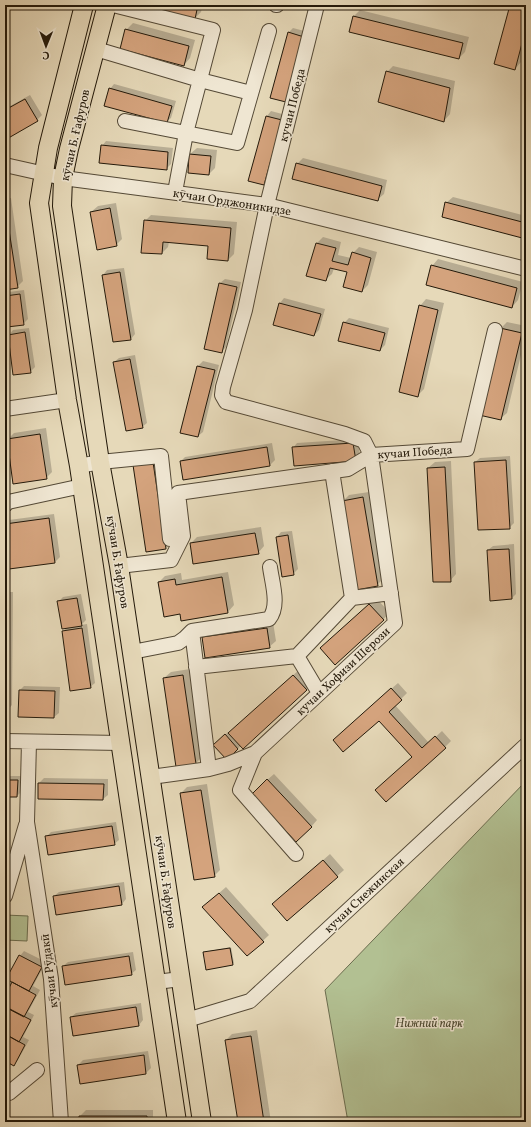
<svg xmlns="http://www.w3.org/2000/svg" width="531" height="1127" font-family="Vollkorn,serif">
<rect width="100%" height="100%" fill="#e6d9b9"/>
<filter id="stains"><feTurbulence type="fractalNoise" baseFrequency=".005" numOctaves="4"/><feColorMatrix values="0 0 0 0 .2 0 0 0 0 .09 0 0 0 0 .02 0 0 0 .5 -.17"/></filter>
<radialGradient id="worn" r=".72"><stop offset=".6" stop-color="#630" stop-opacity="0"/><stop offset="1" stop-color="#630" stop-opacity=".3"/></radialGradient>
<path fill="#b2c092" stroke="#6a6c4e" d="M526,781v341h-178l-23,-132z
M5,915l23,1 -1,25 -22,-1z"/>
<path fill="#0003" d="M143,5h60l-2,7 -6,6z
M511,5h15v38l-5,19 -6,7z
M360,10l109,27 -4,15 -6,6 -109,-27 4,-15z
M133,23l62,17 -5,18 -6,7 -58,-35z
M293,28l15,4 -18,64 -2,-63z
M393,66l62,15 -5,33 -6,7 -57,-49z
M114,84l62,17 -5,17 -5,4 -56,-33z
M30,95l12,20 -5,5 -32,19v-30z
M271,111l15,4 -18,64 -5,5 -14,-4 18,-64z
M106,141l67,7 -2,16 -5,5 -64,-23z
M197,148l20,2 -2,18 -6,6 -19,-20z
M303,158l84,22 -3,14 -7,6 -80,-36z
M453,197l73,19v22l-80,-35z
M11,198l12,83 -6,6 -12,2v-90z
M116,203l6,36 -6,6 -25,-33 7,-6z
M151,215l86,7 -3,32 -6,6 -19,-15 -40,-3 -1,5 -6,6 -17,-32z
M323,237l18,5 -3,13 13,3 2,-5 6,-6 18,5 -9,33 -6,6 -14,-19 -14,-4 -2,6 -7,6 -8,-37z
M438,259l85,23 -5,18 -6,7 -80,-41z
M124,268l11,66 -4,5 -28,-64 4,-5z
M225,279l16,3 -15,65 -5,5 -1,-69z
M24,290l4,29 -5,5 -18,-19v-9l4,-4z
M284,298l41,11 -6,21 -5,5 -40,-11 6,-21z
M426,299l18,4 -20,86 -7,7 3,-90z
M349,318l40,10 -4,17 -5,5 -36,-27z
M507,322l19,4v8l-19,79 -7,6 1,-91z
M29,328l6,39 -5,5 -21,-37 4,-5z
M135,355l12,68 -5,4 -28,-65 5,-4z
M203,361l16,4 -16,67 -5,4 -16,-4 16,-66z
M46,428l6,44 -6,6 -38,-39 6,-6z
M358,439l2,17 -4,4 -63,-12 4,-5z
M272,443l3,17 -5,5 -86,14 -3,-18 4,-4z
M159,456l13,86 -6,6 -32,-83z
M510,456l4,67 -5,5 -34,-66 5,-4z
M451,461l5,113 -6,7 -22,-113 7,-6z
M369,492l14,87 -6,6 -34,-84 6,-6z
M54,514l6,43 -5,5 -45,6 -5,-44 4,-4z
M261,527l3,19 -6,7 -67,-10 6,-6z
M292,531l6,38 -5,5 -16,-37 4,-5z
M514,544l2,50 -4,4 -24,-48 5,-4z
M228,572l6,33 -6,7 -47,1 -22,-31 6,-6 16,-3 1,7z
M5,592h8l-1,113 -6,7h-1z
M81,594l5,26 -5,5 6,-1 8,59 -5,4 -27,-55 4,-5 -9,-25 5,-5z
M376,598l14,15 -55,50 -8,-21z
M273,622l3,19 -7,6 -66,-9 6,-6z
M190,669l12,88 -6,6 -32,-85 7,-6z
M300,669l13,14 -86,75 -12,-13 13,-13 1,2z
M398,683l9,10 -12,12 34,38 13,-12 9,10 -6,6 -32,10 -34,-38 -39,15z
M24,686l36,1 -1,26 -5,4 -34,-27z
M274,774l43,46 -6,7 -52,-40z
M5,776h17v15l-5,5h-12z
M44,778l64,1v16l-5,4 -64,-1v-15z
M207,784l13,86 -6,6 -33,-83 6,-6z
M116,822l3,18 -5,4 -68,-7 5,-5z
M5,837l5,2 -5,9z
M330,854l14,16 -56,50 -8,-22z
M124,882l2,17 -4,5 -68,-8 5,-4z
M226,887l43,48 -21,20 -38,-54z
M231,947l3,16 -1,1 -29,-12z
M24,951l22,11 -13,24 7,4 -12,22 6,3 -11,22 6,3 -11,20 -5,5 -8,-5v-44l4,-8 -4,-3v-7l9,-16 6,-26z
M133,952l3,18 -5,4 -68,-8 5,-4z
M141,1003l2,17 -4,5 -68,-8 5,-4z
M257,1030l14,92h-32l-13,-82 6,-6z
M148,1051l3,17 -5,5 -65,9 -3,-17 5,-5z
M86,1110h67v12h-73v-6z
M13,1120h9v2h-11z"/>
<path fill="#d4a37d" stroke="#23190a" d="M139,5h59l-3,14z
M288,5h15l-1,4z
M510,5h16v23l-11,42 -21,-6z
M353,16l110,27 -4,16 -110,-27z
M125,29l64,17 -5,20 -64,-17z
M288,32l16,5 -18,65 -16,-4z
M386,71l64,17 -6,34 -66,-20z
M109,88l63,18 -5,17 -63,-17z
M25,99l13,22 -33,19v-30z
M266,116l16,4 -18,65 -16,-4z
M101,145l67,7 -1,18 -68,-7z
M189,154l22,2 -2,19 -21,-2z
M296,163l86,23 -4,15 -86,-22z
M445,202l81,21v16l-84,-22z
M5,204l13,84 -13,2z
M110,208l7,38 -20,4 -7,-38z
M144,220l87,8 -3,33 -21,-2 1,-13 -45,-4 -1,12 -21,-1z
M316,243l20,5 -4,13 16,4 4,-13 19,6 -9,34 -19,-5 4,-15 -17,-4 -4,13 -20,-5z
M431,265l86,23 -5,20 -86,-23z
M120,272l11,68 -18,2 -11,-67z
M219,283l18,4 -15,66 -18,-4z
M20,294l4,31 -17,2 -2,-14v-17z
M279,303l42,11 -7,22 -41,-11z
M419,305l19,5 -20,87 -19,-5z
M343,322l42,11 -5,18 -42,-10z
M500,328l22,5 -21,87 -22,-5z
M25,332l6,41 -18,2 -5,-40z
M130,359l13,69 -17,3 -13,-69z
M197,366l18,4 -17,67 -18,-4z
M40,434l7,45 -34,5 -6,-45z
M353,443l3,18 -62,5 -2,-19z
M267,447l3,19 -87,14 -3,-19z
M506,460l4,69 -32,1 -4,-68z
M153,462l13,87 -20,3 -13,-87z
M445,467l6,115h-18l-6,-114z
M363,497l15,89 -22,4 -14,-89z
M49,518l6,45 -46,6 -4,-31v-14z
M255,533l4,21 -66,10 -3,-21z
M288,535l6,40 -12,2 -6,-40z
M509,549l3,50 -22,2 -3,-51z
M222,577l6,36 -47,8 -1,-7 -16,3 -6,-35 17,-3 1,6z
M5,597l2,1v115h-2z
M77,598l5,28 -20,3 -5,-28z
M369,604l15,16 -49,45 -15,-17z
M82,628l9,60 -21,3 -8,-60z
M267,628l3,20 -65,10 -3,-21z
M183,675l13,89 -20,3 -13,-89z
M293,675l14,15 -64,59 -15,-16z
M391,688l11,12 -13,12 33,36 13,-12 11,12 -60,54 -11,-12 37,-33 -33,-36 -36,31 -10,-12z
M19,690l36,1 -1,27 -36,-1z
M225,734l13,15 -11,11 -14,-15z
M267,779l45,48 -16,15 -44,-48z
M5,780h13l-1,17h-12z
M38,783l66,1 -1,16 -65,-1z
M201,790l14,87 -21,3 -14,-87z
M112,826l3,19 -67,10 -3,-19z
M323,860l15,17 -51,44 -15,-17z
M119,886l3,19 -66,10 -3,-19z
M219,893l45,49 -17,14 -45,-49z
M230,948l3,17 -27,5 -3,-18z
M19,955l23,12 -13,24 -23,-12z
M129,956l3,19 -67,10 -3,-19z
M12,982l24,13 -12,22 -19,-10v-11z
M136,1007l3,19 -66,10 -3,-19z
M8,1008l23,12 -12,22 -14,-8v-20z
M5,1034l20,11 -11,21 -9,-5z
M251,1036l13,86h-26l-13,-82z
M144,1055l2,19 -66,10 -3,-19z
M79,1116h68v6h-68z"/>
<g fill="none" stroke-linecap="round" stroke-linejoin="round">
<defs>
<path id="minor" d="M113,5l100,25 -27,103 -61,-12
M276,5h1
M96,49l104,31 51,13
M5,165l58,13 204,27 259,64
M175,192l11,-59 51,10 32,-112
M5,409l62,-9
M79,466l21,-4 61,-6 9,83
M5,505l3,-3 74,-16
M119,566l52,-6 12,-24 -5,-43 170,-24 23,-14 96,-6 28,-119
M352,598l39,-5
M192,631l17,138
M132,652l46,-9 7,-5 7,-7 77,-12c11,-13 3,-36 1,-52
M297,656l22,37
M196,667l101,-11 55,-58 -20,-127
M5,741l115,2
M29,742l-2,80 24,157 10,143
M255,753l140,-130 -24,-168 -7,-14 -19,-7 -119,-32 -4,-7 1,-8 22,-77 22,-105 50,-200
M151,777l58,-8 19,-5 27,-11 -15,37 56,64
M5,896l21,-71
M156,982l25,-3
M187,1020l63,-19 276,-256
M5,1093h4l28,-23"/>
<path id="major" d="M84,5l-36,143 -9,55 28,197 12,66 98,656
M107,5l-38,144 -6,29 -1,28 38,256 19,104 83,556"/>
</defs>
<use href="#minor" stroke="#544936" stroke-width="16"/>
<use href="#major" stroke="#23190a" stroke-width="20"/>
<use href="#minor" stroke="#efe6d2" stroke-width="14"/>
<use href="#major" stroke="#e6d9b9" stroke-width="18"/>
</g>
<g text-anchor="middle" stroke-width="3" stroke-linejoin="round" paint-order="stroke">
<g font-size="12" fill="#23190a" stroke="#efe6d2">
<text transform="translate(292 105) rotate(-76)" y="4">кучаи Победа</text>
<text transform="translate(75 135) rotate(-77)" y="4">кӯчаи Б. Ғафуров</text>
<text transform="translate(232 202) rotate(9)" y="4">кӯчаи Орджоникидзе</text>
<text transform="translate(415 452) rotate(-4)" y="4">кучаи Победа</text>
<text transform="translate(118 562) rotate(81)" y="4">кӯчаи Б. Ғафуров</text>
<text transform="translate(343 671) rotate(-43)" y="4">кучаи Хофизи Шерози</text>
<text transform="translate(166 882) rotate(82)" y="4">кӯчаи Б. Ғафуров</text>
<text transform="translate(364 895) rotate(-43)" y="4">кучаи Снежинская</text>
<text transform="translate(49 971) rotate(-97)" y="4">кӯчаи Рӯдакӣ</text>
</g>
<g font-size="12" font-style="italic" fill="#4e4b33" stroke="#efe6d2">
<text x="429" y="1027">Нижний парк</text>
</g>
</g>
<rect width="531" height="1127" fill="none" stroke="#e6d9b9" stroke-width="20"/>
<rect x="6" y="6" width="519" height="1115" fill="none" stroke="#23190a" stroke-width="2"/>
<rect x="10" y="10" width="511" height="1107" fill="none" stroke="#23190a"/>
<g transform="translate(46 46) rotate(181)" stroke="#efe6d2" stroke-width="3" paint-order="stroke">
<path d="M0-3L7 15L0 10L-7 15Z" fill="#23190a"/>
<text y="-6" font-size="11" font-weight="bold" text-anchor="middle" fill="#23190a">С</text>
</g>
<rect width="100%" height="100%" filter="url(#stains)"/>
<rect width="100%" height="100%" fill="url(#worn)"/>
</svg>
